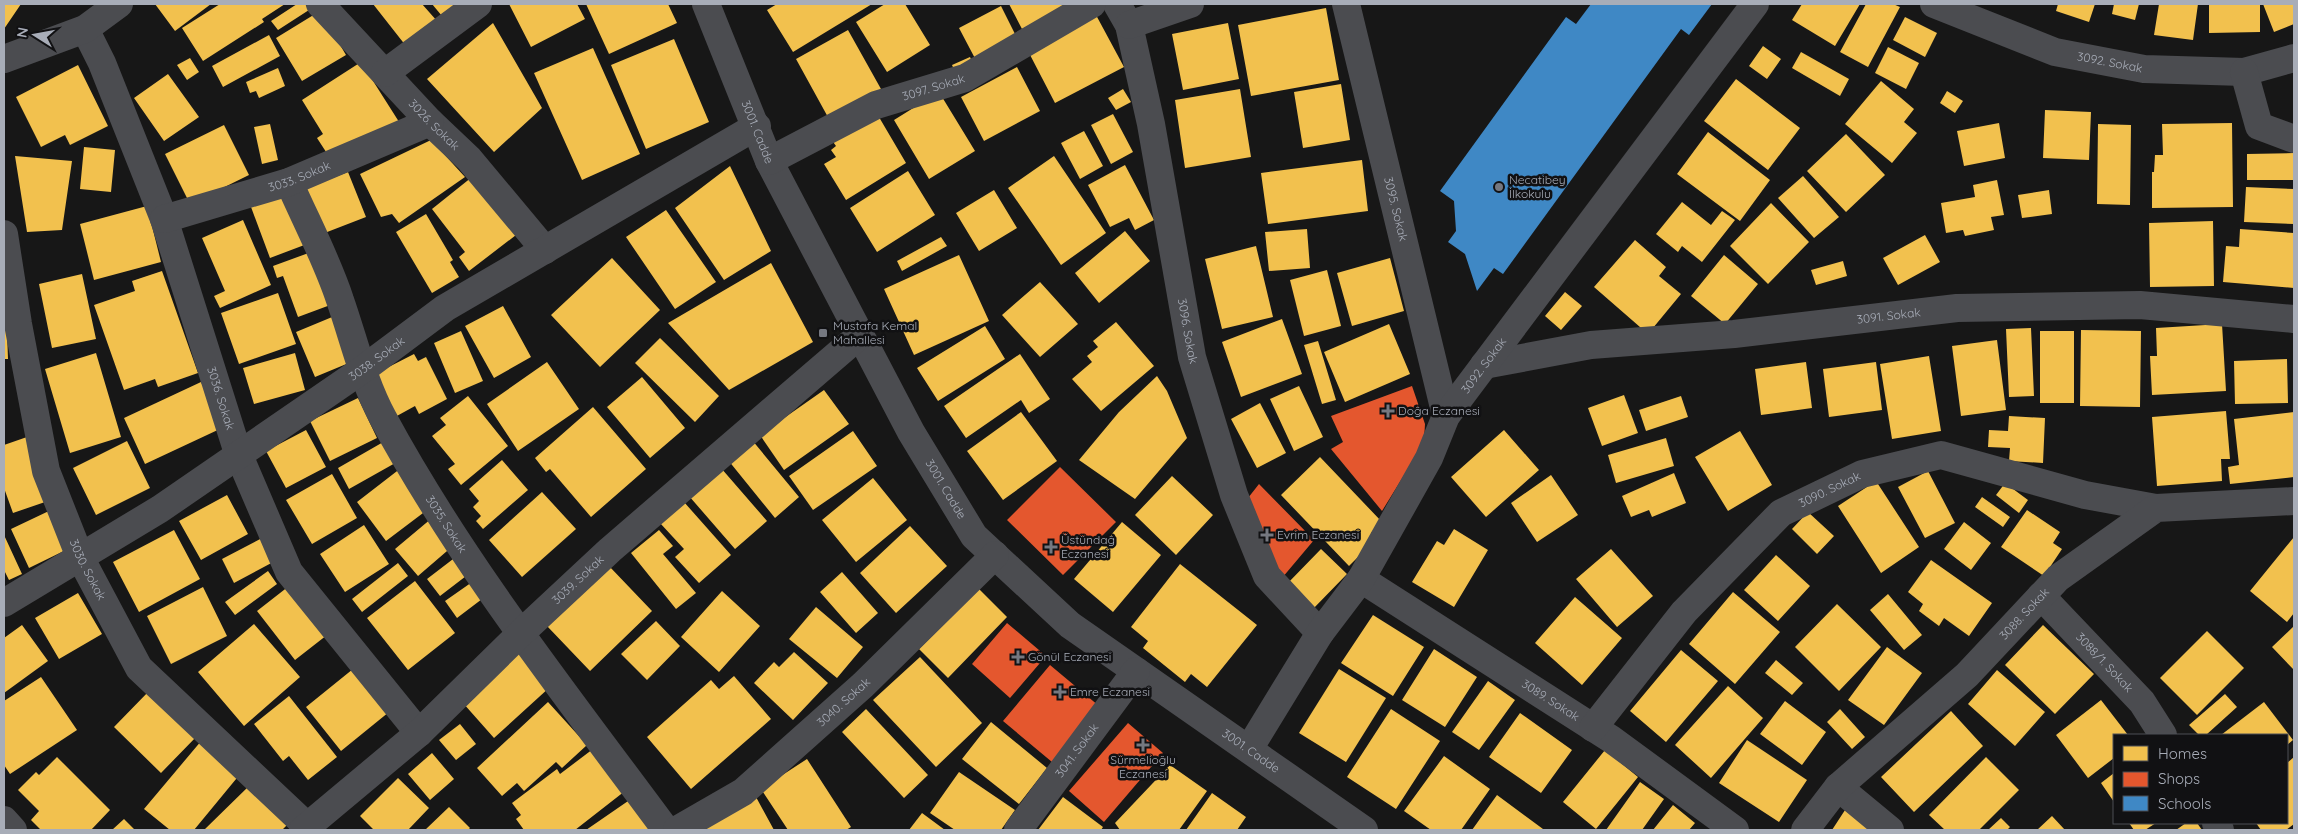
<svg xmlns="http://www.w3.org/2000/svg" width="2298" height="834" font-family="Quicksand,sans-serif">
<rect width="100%" height="100%" fill="#171717"/>
<path fill="#f2c14e" d="M4,4h17l-17,25z
M155,4h56l-36,27z
M220,4h65l-23,15 2,3 -61,39 -21,-33z
M297,4h8l4,6 -31,20 -7,-9z
M373,4h49l15,17 -31,25z
M432,4h25l-15,12z
M509,4h68l8,15 -54,28z
M586,4h82l9,19 -68,31z
M777,4h95l-79,48 -26,-42z
M885,4h20l25,41 -43,27 -31,-50z
M1009,4h61l-48,25z
M1802,4h58l-25,42 -43,-26z
M1866,4h27l7,3 -32,60 -28,-15z
M2058,4h37l-6,18 -33,-11z
M2114,4h25l-4,16 -23,-6z
M2159,4h39l-5,36 -39,-5z
M2209,4h51v28l-51,1z
M2263,4h31v20l-20,8z
M1001,6l16,32 -38,28 -20,-38z
M1326,8l13,72 -88,16 -13,-71z
M320,11l26,44 -44,26 -26,-43z
M1096,15l28,52 -69,36 -27,-52z
M1905,17l32,16 -12,24 -32,-17z
M493,23l49,85 -48,44 -67,-73z
M1228,23l11,56 -56,11 -11,-56z
M848,30l33,59 -52,30 -33,-60z
M269,35l11,21 -57,31 -11,-21z
M674,39l35,83 -63,27 -35,-84z
M1763,46l18,13 -14,20 -18,-13z
M1888,47l31,16 -13,26 -31,-16z
M593,48l47,106 -58,26 -48,-107z
M1801,52l48,27 -9,17 -48,-28z
M970,57l6,13 -20,4 -4,-9z
M190,58l9,14 -12,8 -10,-15z
M361,62l40,63 -71,33 -13,-20 6,-4 -21,-34z
M78,65l30,61 -38,19 -5,-10 -24,12 -25,-50z
M1017,67l23,44 -56,30 -23,-44z
M278,68l7,18 -26,12 -3,-7 -6,2 -4,-11z
M168,74l31,43 -35,24 -30,-43z
M1736,79l64,49 -32,42 -64,-49z
M1881,81l33,28 -10,13 13,11 -25,30 -47,-39z
M1341,84l9,56 -47,8 -9,-56z
M1123,89l8,13 -15,8 -8,-12z
M1240,89l11,68 -66,11 -10,-68z
M1947,91l16,10 -8,12 -15,-10z
M939,92l36,59 -46,28 -35,-59z
M2045,110l46,2 -2,48 -46,-2z
M876,112l30,51 -60,37 -22,-36 12,-7 -5,-7 5,-4 -5,-7z
M1113,114l20,38 -22,12 -20,-39z
M1999,123l6,35 -41,8 -7,-35z
M2232,123l1,84 -81,1v-36h2l1,-17h8l-1,-31z
M270,124l8,36 -16,4 -8,-37z
M2098,124l33,1 -1,80 -33,-1z
M224,125l25,50 -59,29 -25,-50z
M1084,131l19,35 -23,13 -19,-36z
M1708,132l62,48 -30,41 -63,-47z
M1846,134l39,41 -39,37 -39,-41z
M431,140l34,37 -66,46 -7,-9 -11,3 -21,-43z
M84,147l31,3 -4,42 -31,-3z
M2294,153v27h-47v-26z
M15,156l57,5 -10,69 -35,2z
M1054,156l52,77 -45,32 -53,-77z
M1362,160l6,51 -100,13 -7,-51z
M1125,165l29,55 -19,10 -6,-12 -19,9 -22,-42z
M730,166l41,85 -47,29 -49,-72z
M908,171l27,44 -58,37 -27,-44z
M348,172l18,45 -44,17 -18,-45z
M1803,176l36,41 -25,21 -36,-40z
M472,177l44,58 -47,36 -10,-14 6,-5 -33,-43z
M1997,180l7,35 -13,2 3,13 -29,6 -2,-6 -17,3 -5,-30 34,-6 -2,-12z
M2246,187l48,2v35l-50,-2z
M994,190l23,38 -38,23 -23,-38z
M2049,190l3,24 -30,4 -4,-23z
M288,193l19,51 -37,14 -19,-51z
M1682,202l29,23 11,-14 13,9 -33,42 -20,-16 -4,6 -22,-18z
M1771,203l38,39 -41,42 -38,-38z
M147,206l14,56 -67,18 -14,-56z
M666,210l50,72 -41,27 -49,-72z
M426,214l27,46 -3,2 9,15 -27,16 -36,-61z
M243,220l28,65 -51,23 -6,-12 11,-5 -23,-53z
M2213,221l1,65 -64,1 -1,-64z
M1307,229l3,39 -41,3 -4,-39z
M2240,229l54,4v55l-71,-6 3,-36 13,1z
M1125,231l25,30 -51,42 -24,-30z
M1925,235l15,27 -42,23 -15,-27z
M941,237l6,9 -45,25 -5,-10z
M1635,240l31,27 -7,9 22,18 -33,40 -54,-47z
M1256,246l17,71 -51,12 -17,-70z
M314,251l19,53 -35,13 -15,-41 -6,2 -4,-12z
M959,255l30,66 -75,34 -30,-66z
M1724,255l34,29 -33,40 -34,-28z
M612,258l48,52 -60,57 -49,-52z
M1390,258l14,53 -52,15 -15,-53z
M1843,261l4,15 -31,9 -5,-15z
M771,263l42,79 -84,48 -61,-67z
M1327,270l14,56 -37,10 -14,-56z
M162,271l36,102 -40,14 -3,-8 -31,11 -30,-85 41,-14 -3,-10z
M82,274l14,65 -44,9 -13,-64z
M1040,282l38,42 -38,33 -38,-42z
M1565,292l17,14 -21,24 -16,-14z
M278,293l18,51 -57,20 -18,-51z
M6,305l2,54h-4v-53z
M503,306l28,51 -37,21 -29,-52z
M337,315l19,45 -41,17 -19,-45z
M1282,319l20,55 -61,23 -19,-55z
M1116,322l38,44 -53,45 -29,-32 20,-17 -5,-6 11,-9 -5,-6z
M1389,324l21,50 -65,28 -21,-50z
M2222,324l4,67 -74,4 -2,-39h7l-1,-28z
M985,326l20,33 -67,42 -21,-33z
M2031,328l3,68 -25,1 -3,-68z
M2081,330l60,1 -1,76 -60,-1z
M461,331l22,50 -28,12 -21,-50z
M2040,331h34v72h-34z
M660,338l59,58 -24,26 -60,-59z
M1997,340l9,70 -45,6 -9,-70z
M1318,341l18,59 -14,4 -18,-59z
M96,353l25,84 -51,16 -25,-84z
M295,353l10,37 -51,14 -11,-36z
M414,354l4,7 8,-4 21,42 -28,15 -4,-8 -20,11 -22,-42z
M1020,354l30,45 -21,14 -8,-13 -55,38 -22,-32z
M1929,356l12,75 -49,8 -12,-75z
M2287,359l1,44 -53,1 -1,-43z
M547,362l32,47 -61,42 -31,-47z
M1806,362l6,46 -51,7 -6,-46z
M1876,362l6,48 -53,7 -6,-48z
M1157,376l10,15 20,47 -52,61 -56,-39 40,-48z
M642,377l43,51 -35,30 -43,-51z
M201,382l21,46 -77,36 -21,-46z
M1299,386l24,51 -29,14 -24,-52z
M824,390l25,34 -65,46 -24,-35z
M1624,395l14,38 -36,13 -14,-38z
M468,396l40,50 -47,39 -13,-16 7,-5 -23,-28 14,-11 -6,-7z
M1681,396l7,21 -42,14 -7,-21z
M358,398l19,40 -47,23 -20,-40z
M1260,403l26,50 -29,15 -26,-49z
M593,407l53,62 -55,48 -41,-48 -4,3 -11,-14z
M2226,411l4,48h-9l1,22 -65,5 -5,-69z
M1021,412l36,49 -54,39 -36,-49z
M2294,412v65l-64,7 -2,-17 11,-2 -5,-46z
M2009,416l36,2 -2,45 -34,-2 1,-13 -22,-1 1,-17 19,1z
M306,430l20,37 -40,21 -20,-37z
M1504,430l35,40 -53,47 -35,-40z
M853,431l24,35 -64,44 -24,-34z
M1740,431l32,54 -44,26 -33,-54z
M27,437l21,64 -35,12 -9,-25v-43z
M1666,438l8,28 -58,17 -8,-28z
M752,440l47,57 -24,21 -47,-58z
M127,441l23,47 -54,27 -23,-47z
M385,441l12,21 -48,27 -11,-21z
M1320,457l62,65 -11,11 5,6 -27,27 -68,-71z
M502,460l26,30 -45,39 -7,-8 5,-5 -8,-9 6,-6 -10,-12z
M401,468l30,39 -45,34 -29,-39z
M721,468l46,53 -32,28 -46,-53z
M1928,471l27,52 -30,15 -27,-51z
M1674,473l12,30 -34,14 -3,-7 -18,7 -9,-21z
M332,474l25,44 -45,26 -26,-44z
M1551,475l27,40 -41,27 -26,-39z
M1172,476l41,39 -37,40 -41,-40z
M873,478l34,42 -51,42 -34,-42z
M1876,481l43,66 -38,26 -43,-67z
M2005,483l23,17 -9,13 -23,-18z
M542,492l34,37 -54,48 -33,-37z
M227,495l21,39 -47,26 -22,-39z
M1982,497l28,20 -7,10 -28,-20z
M684,502l47,53 -32,28 -24,-26 9,-8 -24,-26z
M51,510l19,38 -41,20 -18,-39z
M2027,510l33,22 -7,11 9,6 -18,27 -43,-29z
M1808,512l26,24 -17,18 -25,-25z
M432,518l22,27 -36,31 -23,-27z
M1122,522l39,33 -48,57 -39,-33z
M1964,522l27,21 -20,27 -27,-21z
M364,525l25,39 -44,28 -25,-38z
M910,526l37,40 -51,47 -36,-40z
M1454,529l34,21 -34,57 -42,-25 25,-41 7,4z
M174,530l26,49 -61,33 -26,-50z
M659,530l14,16 -10,8 33,39 -20,16 -45,-56z
M4,535l18,39 -13,6 -5,-10z
M264,537l13,23 -43,23 -12,-24z
M2294,537v76l-7,9 -37,-31z
M1321,549l26,25 -35,36 -26,-25z
M1611,549l42,47 -36,31 -41,-48z
M1776,555l34,31 -32,35 -34,-31z
M457,556l13,17 -30,23 -13,-17z
M1931,560l61,43 -23,33 -25,-18 -5,8 -20,-15 4,-7 -15,-12z
M398,563l10,13 -46,36 -10,-13z
M1180,564l77,61 -50,62 -16,-13 -6,8 -42,-34 5,-7 -17,-14z
M609,566l43,45 -62,60 -43,-45z
M268,571l9,13 -42,31 -10,-13z
M842,572l36,41 -22,20 -36,-41z
M475,580l11,16 -29,22 -12,-17z
M415,581l40,52 -47,37 -41,-52z
M289,586l38,49 -32,25 -38,-49z
M203,587l24,49 -56,28 -24,-48z
M979,589l28,28 -59,61 -29,-29z
M722,591l38,35 -41,46 -38,-35z
M1733,592l47,40 -45,52 -46,-40z
M78,593l24,41 -43,25 -24,-41z
M1888,594l34,41 -18,15 -34,-40z
M1575,597l47,41 -40,47 -47,-42z
M1837,604l44,43 -42,44 -44,-44z
M816,607l47,40 -26,31 -48,-39z
M1373,615l51,32 -31,49 -52,-33z
M656,621l24,25 -33,34 -26,-26z
M254,624l46,53 -56,49 -46,-54z
M22,625l26,36 -44,32v-55z
M2043,625l51,49 -39,40 -50,-49z
M2294,626v44l-22,-23z
M2207,631l37,37 -47,47 -37,-37z
M1887,647l35,26 -38,52 -36,-25z
M1434,649l43,28 -32,50 -43,-27z
M1681,650l37,31 -52,61 -36,-31z
M519,652l31,35 -56,51 -31,-35z
M794,652l34,31 -35,37 -39,-37 20,-21 5,5z
M920,657l62,66 -46,44 -63,-67z
M1776,660l27,23 -11,12 -27,-22z
M353,669l36,43 -48,39 -35,-44z
M1339,669l47,29 -40,64 -47,-29z
M1997,670l48,42 -30,34 -47,-42z
M734,676l37,43 -80,70 -44,-52 64,-57 8,9z
M41,677l36,53 -67,44 -6,-9v-64z
M1488,681l27,19 -36,50 -27,-18z
M1728,686l35,32 -52,60 -36,-33z
M150,690l47,46 -36,37 -47,-46z
M2225,694l12,13 -31,28h-7l-10,-10z
M289,696l48,61 -29,23 -19,-24 -6,5 -29,-37z
M2101,700l27,35h-14v23l-26,20 -32,-43z
M1785,701l41,31 -24,33 -42,-31z
M548,702l39,43 -25,23 -6,-6 -32,29 -7,-8 -15,13 -25,-28z
M2264,702l29,38 -6,5v-10h-66z
M866,709l62,66 -24,23 -62,-66z
M1391,709l49,32 -44,68 -49,-32z
M1840,709l25,28 -13,12 -25,-27z
M1951,711l32,35 -69,66 -33,-35z
M1520,713l52,37 -31,43 -52,-36z
M991,722l56,46 -28,36 -57,-45z
M460,724l16,20 -20,16 -17,-20z
M202,740l39,33 -47,57h-24l-26,-21z
M1747,740l60,40 -28,42 -60,-39z
M593,749l32,42 -50,39h-51l-8,-11 5,-4 -9,-12 45,-34 3,5z
M1605,750l33,27 -42,52 -33,-27z
M432,753l22,26 -24,21 -22,-26z
M1444,756l46,33 -29,41h-30l-27,-19z
M57,757l53,53 -19,20h-50l-10,-10 8,-9 -21,-21 18,-18 3,3z
M1986,757l33,33 -40,40h-34l-16,-15z
M2294,757v67l-8,6h-25l-5,-7h31v-60z
M807,759l44,68 -5,3h-58l-27,-41z
M1170,765l37,26 -28,39h-59l-5,-7z
M959,772l56,38 -14,20h-46l-25,-17z
M2114,773v29l-13,-19z
M398,778l31,30 -21,22h-34l-14,-14z
M1640,782l24,17 -22,31h-36z
M250,785l38,39 -6,6h-78z
M1212,793l34,24 -9,13h-51z
M1497,795l46,34 -1,1h-70z
M756,797l18,33h-69l-2,-4z
M1063,797l40,30 -2,3h-63z
M631,799l22,31h-67z
M1673,805l22,18 -6,7h-36z
M449,807l21,21 -2,2h-43z
M1847,807l34,23h-49z
M922,813l23,17h-36z
M2052,816l13,14h-28z
M2001,818l9,9 -3,3h-19z
M124,819l11,11h-23z
M2129,823h27l-11,7h-11z
M2186,823h11l5,7h-26z"/>
<path fill="#e4572e" d="M1412,386l13,38 -1,16 -5,11 -37,60 -51,-62 12,-7 -12,-26z
M1060,467l56,55 -53,53 -56,-55z
M1259,484l55,56 -32,38 -34,-80z
M1007,623l39,33 -36,42 -38,-34z
M1050,665l49,41 -47,56 -49,-41z
M1128,723l35,30 -59,69 -35,-31z"/>
<path fill="#3f88c5" d="M1591,4h121l-23,31 -8,-6 -178,245 -9,-6 -17,23 -12,-37 -17,-12 8,-11 -2,-30 -14,-10 126,-174 10,7z"/>
<g fill="none" stroke-linecap="round" stroke-linejoin="round">
<g stroke="#4b4c50" stroke-width="28">
<path id="s1" d="M320,4l110,118 39,37 76,91"/>
<path id="s2" d="M706,4l63,157 142,271 63,104 96,89 294,205"/>
<path id="s3" d="M1117,4l12,21 22,99 41,233 42,138 33,81 53,57"/>
<path id="s4" d="M1346,4l100,412"/>
<path id="s5" d="M1934,4l121,48 89,17 100,3 50,-14"/>
<path d="M1129,25l61,-21"/>
<path id="s6" d="M85,29l17,34 62,156 74,234 51,119 130,161"/>
<path d="M4,59l81,-30 34,-25"/>
<path d="M2244,72l15,54 35,13"/>
<path d="M385,73l93,-69"/>
<path id="s7" d="M769,161l107,-56 89,-27 127,-74"/>
<path id="s8" d="M289,182c17,39 38,78 51,118 14,40 23,81 43,118 79,146 184,278 283,412"/>
<path id="s9" d="M164,219l125,-37 141,-60"/>
<path id="s10" d="M4,234l14,90 28,147 34,86 59,111 172,162"/>
<path id="s11" d="M1484,365l107,-20 143,-11 223,-26 183,-3 154,14"/>
<path id="s12" d="M1361,579l250,160 124,91"/>
<path id="s13" d="M2041,596l101,106 21,33"/>
<path id="s14" d="M4,603l156,-94 202,-139 83,-62 312,-182"/>
<path id="s15" d="M1593,728l91,-116 97,-99 81,-39 79,-19 144,40 71,13"/>
<path id="s16" d="M1249,749l71,-116 41,-54 68,-121 17,-42 309,-412"/>
<path d="M1838,787l52,43"/>
<path d="M4,820l9,10"/>
<path d="M2216,823l4,7"/>
<path id="s17" d="M303,830l116,-97 102,-100 89,-83 250,-215"/>
<path id="s18" d="M677,830l66,-38 120,-107 132,-130"/>
<path id="s19" d="M1018,830l118,-159"/>
<path id="s20" d="M1805,830l33,-43 129,-112 91,-97 98,-70 138,-7"/>
</g>
</g>
<g fill="#757880" stroke="#111113" stroke-width="2">
<circle cx="1499" cy="187" r="5"/>
<rect x="818" y="328" width="10" height="10" rx="2.5"/>
<path d="M1385.5 403.5h5v5h5v5h-5v5h-5v-5h-5v-5h5z"/>
<path d="M1264.5 527.5h5v5h5v5h-5v5h-5v-5h-5v-5h5z"/>
<path d="M1048.5 539.5h5v5h5v5h-5v5h-5v-5h-5v-5h5z"/>
<path d="M1015.5 649.5h5v5h5v5h-5v5h-5v-5h-5v-5h5z"/>
<path d="M1057.5 684.5h5v5h5v5h-5v5h-5v-5h-5v-5h5z"/>
<path d="M1140.5 737.5h5v5h5v5h-5v5h-5v-5h-5v-5h5z"/>
</g>
<g text-anchor="middle" stroke-width="5" stroke-linejoin="round" paint-order="stroke">
<g font-size="12" fill="#a8adb8" stroke="#111113">
<text dy="4" stroke="none"><textPath href="#s5" startOffset="186">3092. Sokak</textPath></text>
<text dy="4" stroke="none"><textPath href="#s7" startOffset="181">3097. Sokak</textPath></text>
<text dy="4" stroke="none"><textPath href="#s1" startOffset="166">3026. Sokak</textPath></text>
<text dy="4" stroke="none"><textPath href="#s2" startOffset="138">3001. Cadde</textPath></text>
<text dy="4" stroke="none"><textPath href="#s9" startOffset="142">3033. Sokak</textPath></text>
<text dy="4" stroke="none"><textPath href="#s4" startOffset="211">3095. Sokak</textPath></text>
<text dy="4" stroke="none"><textPath href="#s11" startOffset="408">3091. Sokak</textPath></text>
<text dy="4" stroke="none"><textPath href="#s3" startOffset="336">3096. Sokak</textPath></text>
<text dy="4" stroke="none"><textPath href="#s14" startOffset="446">3038. Sokak</textPath></text>
<text dy="4" stroke="none"><textPath href="#s16" startOffset="451">3092. Sokak</textPath></text>
<text dy="4" stroke="none"><textPath href="#s6" startOffset="394">3036. Sokak</textPath></text>
<text dy="4" stroke="none"><textPath href="#s2" startOffset="542">3001. Cadde</textPath></text>
<text dy="4" stroke="none"><textPath href="#s15" startOffset="340">3090. Sokak</textPath></text>
<text dy="4" stroke="none"><textPath href="#s8" startOffset="378">3035. Sokak</textPath></text>
<text dy="4" stroke="none"><textPath href="#s10" startOffset="348">3030. Sokak</textPath></text>
<text dy="4" stroke="none"><textPath href="#s17" startOffset="372">3039. Sokak</textPath></text>
<text dy="4" stroke="none"><textPath href="#s20" startOffset="309">3088. Sokak</textPath></text>
<text dy="4" stroke="none"><textPath href="#s13" startOffset="92">3088/1. Sokak</textPath></text>
<text dy="4" stroke="none"><textPath href="#s12" startOffset="225">3089. Sokak</textPath></text>
<text dy="4" stroke="none"><textPath href="#s18" startOffset="211">3040. Sokak</textPath></text>
<text dy="4" stroke="none"><textPath href="#s19" startOffset="99">3041. Sokak</textPath></text>
<text dy="4" stroke="none"><textPath href="#s2" startOffset="948">3001. Cadde</textPath></text>
</g>
<g font-size="12" fill="#a8adb8" stroke="#111113" text-anchor="start">
<text x="1509" y="184">Necatibey<tspan x="1509" dy="14">İlkokulu</tspan></text>
<text x="833" y="330">Mustafa Kemal<tspan x="833" dy="14">Mahallesi</tspan></text>
<text x="1398" y="415">Doğa Eczanesi</text>
<text x="1277" y="539">Evrim Eczanesi</text>
<text x="1061" y="544">Üstündağ<tspan x="1061" dy="14">Eczanesi</tspan></text>
<text x="1028" y="661">Gönül Eczanesi</text>
<text x="1070" y="696">Emre Eczanesi</text>
<text x="1143" y="764" text-anchor="middle">Sürmelioğlu<tspan x="1143" dy="14">Eczanesi</tspan></text>
</g>
</g>
<rect width="2298" height="834" fill="none" stroke="#a8adb8" stroke-width="10"/>
<rect x="2113" y="734" width="175" height="90" fill="#111113" stroke="#4d4f55"/>
<rect x="2123" y="746" width="25" height="15" fill="#f2c14e" stroke="#4d4f55"/>
<text x="2158" y="759" font-size="15" fill="#a8adb8">Homes</text>
<rect x="2123" y="772" width="25" height="15" fill="#e4572e" stroke="#4d4f55"/>
<text x="2158" y="784" font-size="15" fill="#a8adb8">Shops</text>
<rect x="2123" y="796" width="25" height="15" fill="#3f88c5" stroke="#4d4f55"/>
<text x="2158" y="809" font-size="15" fill="#a8adb8">Schools</text>
<g transform="translate(35 35) rotate(281)" stroke="#111113" stroke-width="4" paint-order="stroke">
<path d="M0-4L9 19L0 12L-9 19Z" fill="#a8adb8"/>
<text y="-8" font-size="14" font-weight="bold" text-anchor="middle" fill="#a8adb8">N</text>
</g>
</svg>
